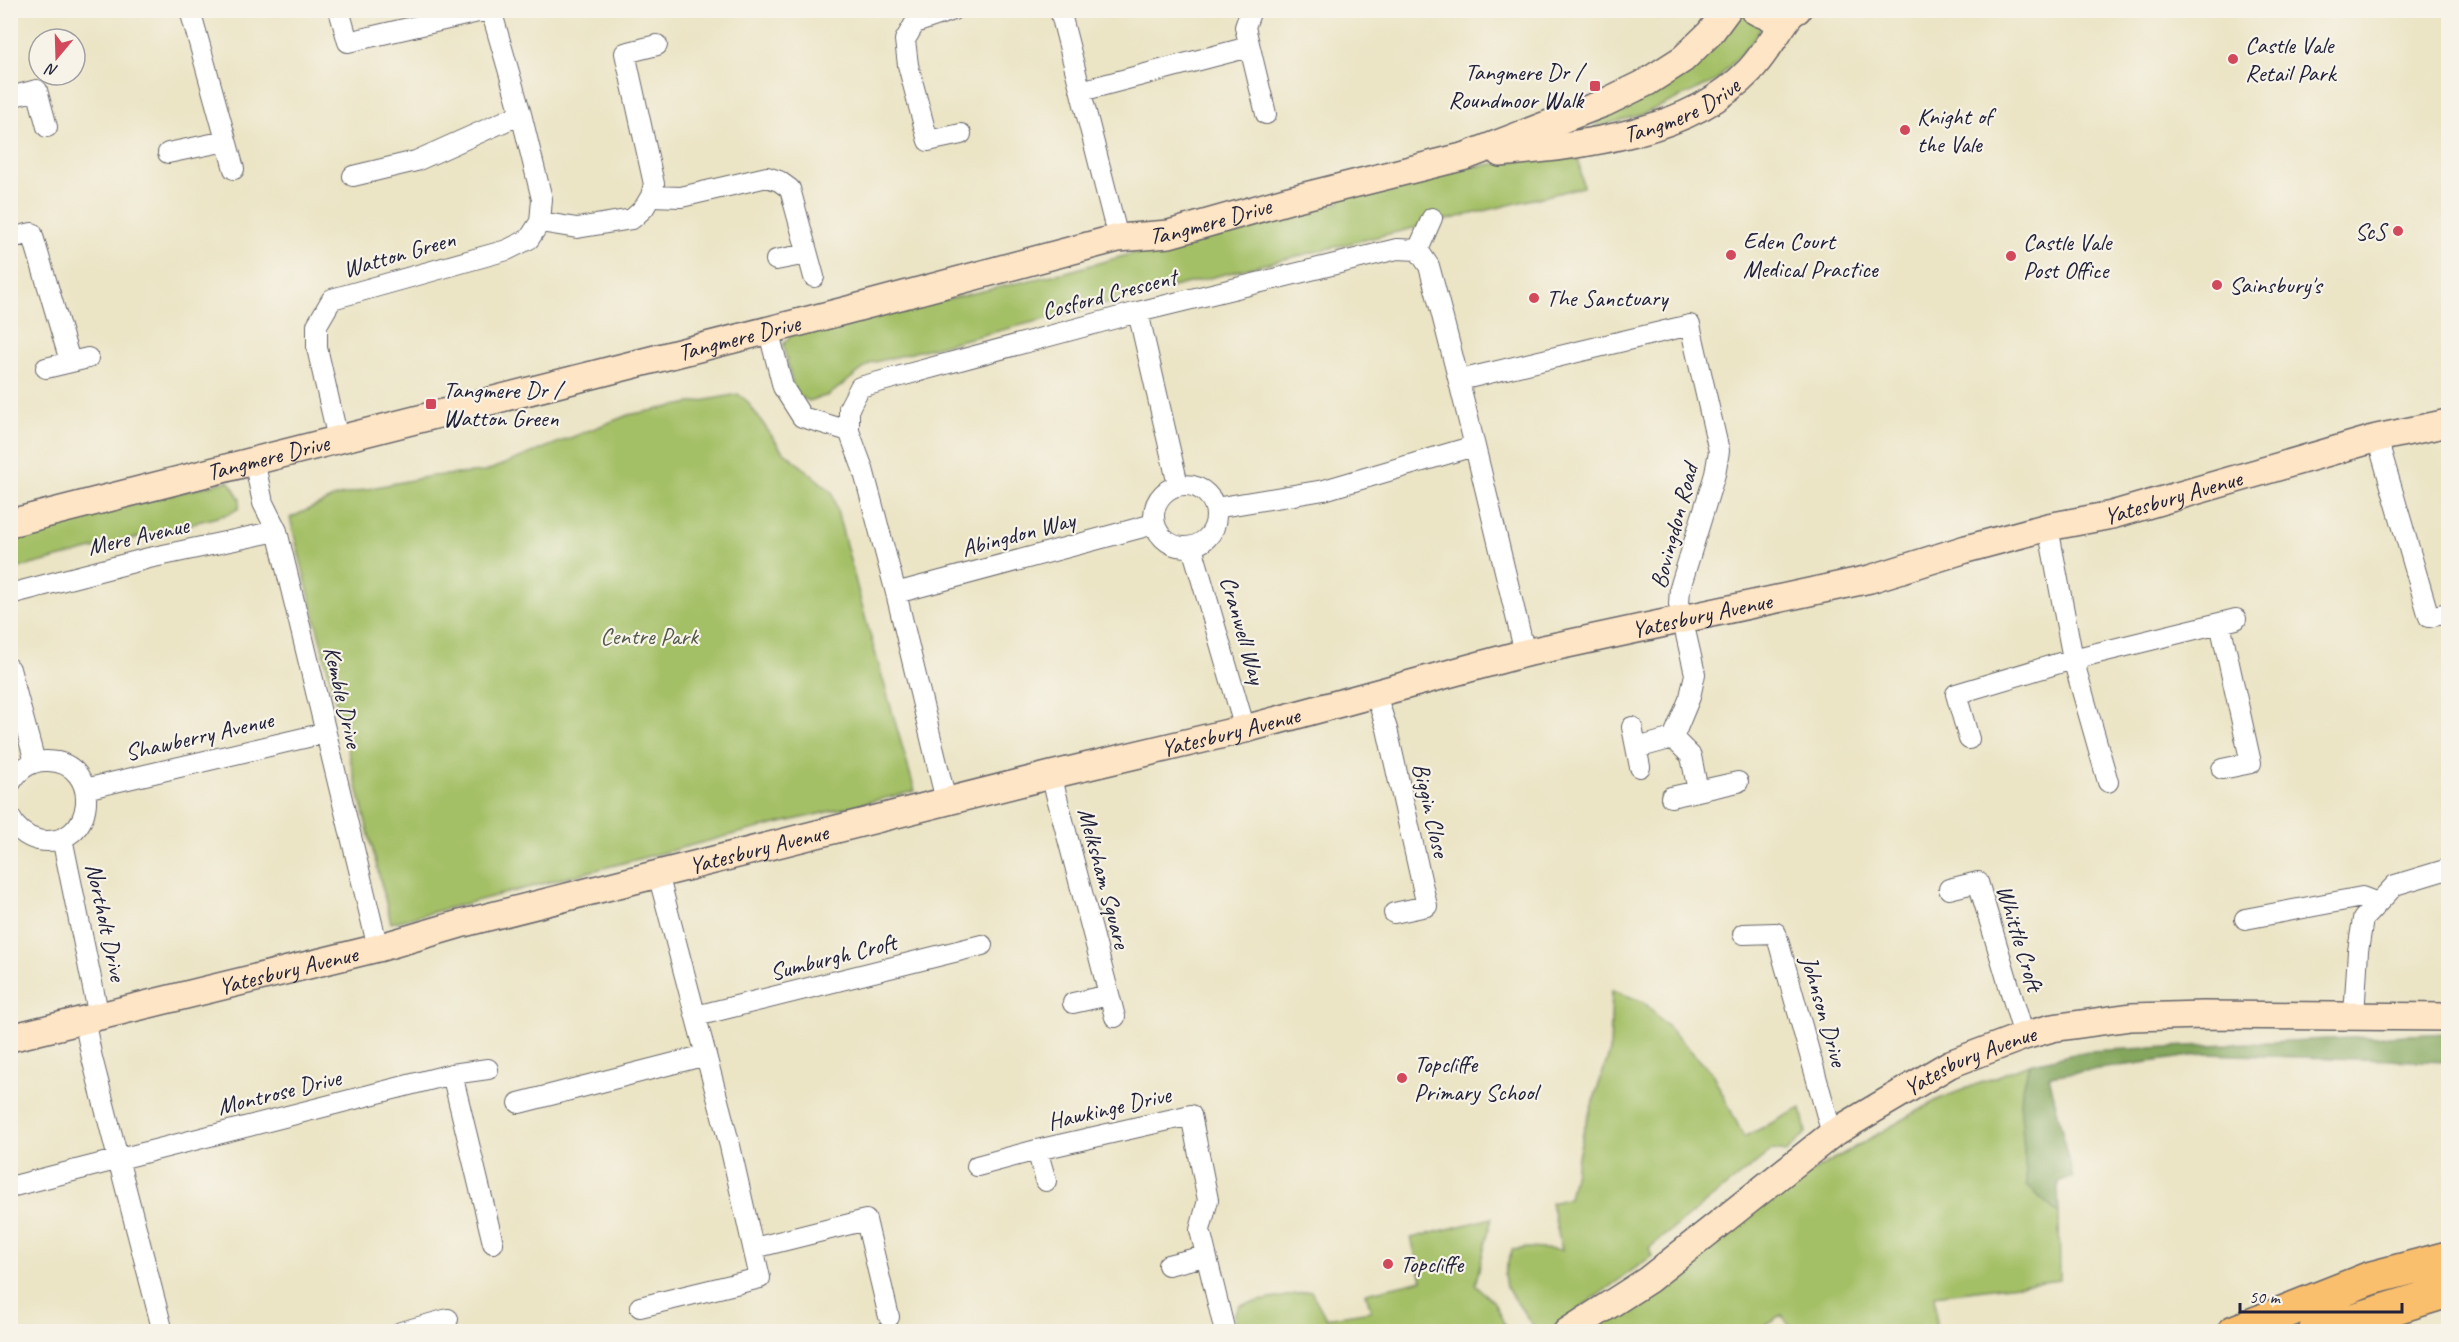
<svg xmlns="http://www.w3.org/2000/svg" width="2459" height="1342" font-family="Caveat,sans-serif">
<rect width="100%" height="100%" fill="#f7f3e8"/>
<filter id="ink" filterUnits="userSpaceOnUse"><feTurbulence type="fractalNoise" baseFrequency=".0167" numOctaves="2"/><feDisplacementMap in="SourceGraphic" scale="12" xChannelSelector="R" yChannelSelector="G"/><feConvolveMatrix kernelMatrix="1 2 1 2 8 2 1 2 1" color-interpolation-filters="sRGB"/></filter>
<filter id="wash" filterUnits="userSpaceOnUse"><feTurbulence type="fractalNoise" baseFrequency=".008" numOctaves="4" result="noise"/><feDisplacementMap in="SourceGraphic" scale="24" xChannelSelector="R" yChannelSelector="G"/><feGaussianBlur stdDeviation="1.35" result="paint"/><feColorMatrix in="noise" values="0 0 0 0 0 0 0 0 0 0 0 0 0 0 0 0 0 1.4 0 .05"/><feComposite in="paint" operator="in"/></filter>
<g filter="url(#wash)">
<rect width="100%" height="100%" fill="#ebe4c5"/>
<path fill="#a4c066" stroke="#637150" stroke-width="1.5" d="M1734,11h10l18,13 -6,13 -40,44 -73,33 -49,14 9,-17z
M1561,154l18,7 4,26 -306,74 -406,102 -42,32 -20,6 -14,-7 -12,-49 8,-10 279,-64 228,-64 2,5 40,-9v-6l105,-26z
M738,394l9,7 34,48 51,43 35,132 48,167 -180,43 -344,89 -101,-405 45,-21 41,-10 56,-11 52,-4 144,-57z
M229,481l11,18 -1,9 -10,6 -218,56v-34l29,-10z
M1612,990l32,12 68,71 32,64 57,-29 5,25 -20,19 -14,-2 -123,98 3,8 -104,75 -12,-1 -30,-43 -2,-12 8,-25 15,-2 35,2 -11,-47 18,-5 15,-69 26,-78z
M2029,1064l-9,37 7,85 32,28 1,66 -125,15 1,36h-143l-11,-16 -27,16 -164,1 189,-142 159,-91z
M1492,1218l-17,67 18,16 15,30h-269l-5,-16 6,-10 71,-14 15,27 45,-7 -5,-18 56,-13 -11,-42z"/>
<path fill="#83a65b" stroke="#52644b" stroke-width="1.5" d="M2448,1033v29l-242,-8 -157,22 24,101 -15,6 1,31 -32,-28 -7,-85 9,-37 59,-13z"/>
</g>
<g filter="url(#ink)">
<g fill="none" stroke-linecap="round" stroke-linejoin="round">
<defs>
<path id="street" d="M190,10l44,159
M339,10l9,32 139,-32
M953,10l-38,13 -10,17 3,25 20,76 33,-7
M1060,10l58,228
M1251,10l-6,17 21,87
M1081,91l168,-44
M10,97l27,-7 10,37
M168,153l58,-12
M353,176l63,-15 105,-47
M651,196l30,1 86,-20 12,4 11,8 24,88
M540,222l37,6 55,-9 12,-11 7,-12 3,-12 -29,-131 32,-8
M10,238l22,-5 38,128
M1418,250l14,-32
M776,260l31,-6
M1138,312l40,173
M768,329l15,58 19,30 47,14
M46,368l42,-10
M1460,380l230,-55 29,126 -4,23 -35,114 -1,16 16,70 -5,23 -17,41
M2377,438l52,179 19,-4
M338,439l-21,-91v-23l15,-26 175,-49 22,-11 11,-17 2,-23 -21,-85 -30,-104
M254,460l9,43 14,28 101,417
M1154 516a31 31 0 1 1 62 0a31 31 0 1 1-62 0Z
M1215,508l109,-18 150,-44
M2048,527l25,132 35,123
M1192,547l53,182
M896,593l258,-69
M10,594l139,-36 128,-27
M2220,623l31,140 -29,6
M10,669l25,93
M1375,692l12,37 40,177 -33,7
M1632,727l8,40
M1969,739l-13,-45 117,-35 163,-40
M1637,748l36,-10 18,18 7,35
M1051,775l64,242
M10,784c8,-14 21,-24 38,-23 56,1 48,90 -10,79 -12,-3 -23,-12 -28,-23
M85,789l240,-56
M1671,797l67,-15
M946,801l-50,-208 -33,-124 -14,-38v-23l11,-21 278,-75 259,-63 21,1 11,16c35,128 64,258 96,387
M62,838l37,179
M1949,889l29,-7 46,154
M2245,919l117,-22 16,6
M1743,934l33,-1 56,201
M1073,1003l36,-8
M696,1016l286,-71
M2354,1016l4,-65 5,-32 32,-34 53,-16
M84,1019l8,39 71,274
M452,1074l41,169
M519,1103l187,-48
M1037,1150l9,31
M977,1166l60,-16 154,-35 17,85 -8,30 25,102
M10,1187l442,-113 36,-5
M754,1248l112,-28 23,97
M1168,1265l37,-9
M640,1307l120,-29 -30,-132 -72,-272
M401,1332l47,-13"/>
<g id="secondary">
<path d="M1754,10c14,9 29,9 43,0"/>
<path id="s1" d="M1500,153c83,-8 190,-19 250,-83 15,-16 27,-38 40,-55"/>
<path id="s2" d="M10,523l834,-212 274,-73 51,-4 120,-34 177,-44 138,-53 43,-21 36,-23 27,-26 17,-23"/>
<path id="s3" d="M10,1038l368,-90 82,-24 591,-149 194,-46 280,-76 345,-74 96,-30 82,-22 64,-12 265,-77 71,-15"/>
<path id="s4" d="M1567,1332l81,-52 184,-146 118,-70 74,-28 28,-8 79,-11 72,-2 245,2"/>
</g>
<path id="highway" d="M2234,1332l134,-53 80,-21
M2315,1332l133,-41"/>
</defs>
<use href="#street" stroke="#68666b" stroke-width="22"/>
<use href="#secondary" stroke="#68666b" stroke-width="30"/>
<use href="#highway" stroke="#68666b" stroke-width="36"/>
<use href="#street" stroke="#fff" stroke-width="20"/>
<use href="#secondary" stroke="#fde5c5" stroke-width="27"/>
<use href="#highway" stroke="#f9bf6d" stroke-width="33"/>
</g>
</g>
<g fill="#d1495b" stroke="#f7f3e8" stroke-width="2">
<circle cx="2233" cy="59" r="6"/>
<rect x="1589" y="80" width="12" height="12" rx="3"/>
<circle cx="1905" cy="130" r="6"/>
<circle cx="2398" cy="231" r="6"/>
<circle cx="1731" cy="255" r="6"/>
<circle cx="2011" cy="256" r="6"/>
<circle cx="2217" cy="285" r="6"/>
<circle cx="1534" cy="298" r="6"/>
<rect x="425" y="398" width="12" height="12" rx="3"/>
<circle cx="1402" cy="1078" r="6"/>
<circle cx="1388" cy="1264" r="6"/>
</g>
<g text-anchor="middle" stroke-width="4.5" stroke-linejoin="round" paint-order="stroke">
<g font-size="24" fill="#22223b" stroke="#f7f3e8" text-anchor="start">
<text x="2245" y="53">Castle Vale<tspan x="2245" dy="28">Retail Park</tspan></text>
<text x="1583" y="80" text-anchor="end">Tangmere Dr /<tspan x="1583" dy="28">Roundmoor Walk</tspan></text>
<text x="1917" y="124">Knight of<tspan x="1917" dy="28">the Vale</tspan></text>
<text x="2386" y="239" text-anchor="end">ScS</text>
<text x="1743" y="249">Eden Court<tspan x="1743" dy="28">Medical Practice</tspan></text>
<text x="2023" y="250">Castle Vale<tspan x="2023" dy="28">Post Office</tspan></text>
<text x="2229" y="293">Sainsbury's</text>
<text x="1546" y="306">The Sanctuary</text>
<text x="443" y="398">Tangmere Dr /<tspan x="443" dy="28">Watton Green</tspan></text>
<text x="1414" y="1072">Topcliffe<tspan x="1414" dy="28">Primary School</tspan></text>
<text x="1400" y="1272">Topcliffe</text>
</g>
<g font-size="24" fill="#22223b" stroke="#f7f3e8">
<text dy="8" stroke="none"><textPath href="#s1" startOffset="188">Tangmere Drive</textPath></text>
<text dy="8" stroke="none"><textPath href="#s2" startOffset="1238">Tangmere Drive</textPath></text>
<text transform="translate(399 254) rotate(-16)" y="8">Watton Green</text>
<text transform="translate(1109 294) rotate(-15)" y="8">Cosford Crescent</text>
<text dy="8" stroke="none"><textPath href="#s2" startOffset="752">Tangmere Drive</textPath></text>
<text dy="8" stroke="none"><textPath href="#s2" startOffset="266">Tangmere Drive</textPath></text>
<text dy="8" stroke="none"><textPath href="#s3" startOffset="2230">Yatesbury Avenue</textPath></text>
<text transform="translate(1674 526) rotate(-75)" y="8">Bovingdon Road</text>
<text transform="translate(1018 534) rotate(-15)" y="8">Abingdon Way</text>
<text transform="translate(138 536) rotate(-13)" y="8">Mere Avenue</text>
<text dy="8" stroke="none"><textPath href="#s3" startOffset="1744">Yatesbury Avenue</textPath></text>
<text transform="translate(1243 630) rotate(74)" y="8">Cranwell Way</text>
<text transform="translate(343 697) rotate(77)" y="8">Kemble Drive</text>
<text dy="8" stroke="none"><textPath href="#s3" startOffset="1258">Yatesbury Avenue</textPath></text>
<text transform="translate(199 736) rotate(-13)" y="8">Shawberry Avenue</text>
<text transform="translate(1431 810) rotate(77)" y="8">Biggin Close</text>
<text dy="8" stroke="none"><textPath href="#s3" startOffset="772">Yatesbury Avenue</textPath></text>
<text transform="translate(1104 878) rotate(75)" y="8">Melksham Square</text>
<text transform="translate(106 922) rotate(78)" y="8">Northolt Drive</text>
<text transform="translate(2020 938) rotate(73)" y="8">Whittle Croft</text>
<text transform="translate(833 957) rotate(-14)" y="8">Sumburgh Croft</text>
<text dy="8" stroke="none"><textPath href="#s3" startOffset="286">Yatesbury Avenue</textPath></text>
<text transform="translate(1824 1011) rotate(74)" y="8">Johnson Drive</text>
<text dy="8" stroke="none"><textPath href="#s4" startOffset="488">Yatesbury Avenue</textPath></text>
<text transform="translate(279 1092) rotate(-14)" y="8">Montrose Drive</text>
<text transform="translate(1109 1108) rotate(-13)" y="8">Hawkinge Drive</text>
</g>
<g font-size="24" fill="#50594a" stroke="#f7f3e8">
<text x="649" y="644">Centre Park</text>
</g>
</g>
<rect width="2459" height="1342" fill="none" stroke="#f7f3e8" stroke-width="36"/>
<g transform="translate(57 57) rotate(199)"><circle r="28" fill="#f7f3e8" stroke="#a29fa3" stroke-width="1.5"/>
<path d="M0-4.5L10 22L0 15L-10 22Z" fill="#d1495b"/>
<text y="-9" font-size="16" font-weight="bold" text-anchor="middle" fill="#22223b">N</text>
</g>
<path d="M2240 1303v9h162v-9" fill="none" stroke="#22223b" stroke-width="3"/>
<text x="2249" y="1303" font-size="18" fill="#22223b" stroke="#f7f3e8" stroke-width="4.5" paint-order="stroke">50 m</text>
</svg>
